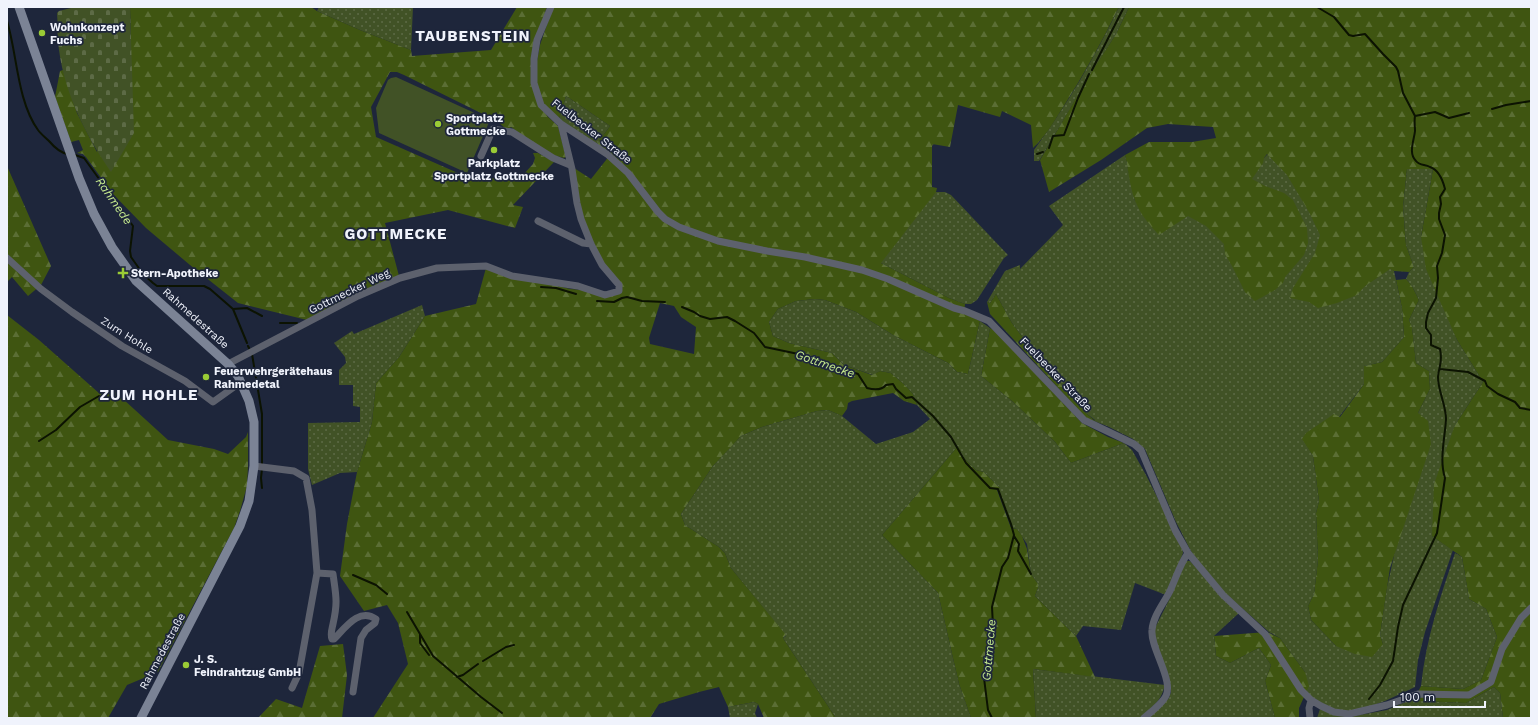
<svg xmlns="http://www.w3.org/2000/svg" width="1538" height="725" font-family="'Work Sans',sans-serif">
<defs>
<pattern id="grass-dots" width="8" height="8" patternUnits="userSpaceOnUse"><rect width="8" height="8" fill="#415226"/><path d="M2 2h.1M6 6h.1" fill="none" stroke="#5d6b46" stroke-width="1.8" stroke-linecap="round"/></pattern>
<pattern id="forest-firs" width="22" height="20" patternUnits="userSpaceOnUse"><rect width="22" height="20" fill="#3f5511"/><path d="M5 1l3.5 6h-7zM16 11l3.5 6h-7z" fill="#5b6e35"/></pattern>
<pattern id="cemetery-stones" width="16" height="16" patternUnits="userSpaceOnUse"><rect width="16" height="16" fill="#415226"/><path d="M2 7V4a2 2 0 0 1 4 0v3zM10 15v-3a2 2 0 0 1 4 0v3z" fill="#5d6b46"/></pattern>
</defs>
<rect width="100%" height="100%" fill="#1e263b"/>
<path fill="url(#grass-dots)" d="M319,7h94l-2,43 -51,-20 -43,-19z
M1119,7h10l-13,27 -30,48 -47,79h-5v-11c33,-45 61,-93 85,-143z
M607,79l337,54 -23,25 -63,11 78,23h9l6,3 57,60 -4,3 -27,42 -6,4h-6l-16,-6 -68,-35z
M566,96l44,30 -13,18 -38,-25z
M1288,133l77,153 25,-18 4,3 8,37 2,29 -22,25 -18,4v18l-25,33 -36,22 10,17 6,45 -3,12 2,47 -4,34 -6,12 3,14 25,26 47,-2 -3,-9 7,-48 9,-40 22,-134 12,-24 -1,-18 -13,-8 -4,-35 -3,-8 10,-20 -7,-14 -6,-7 3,-7 5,-5 -8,-22 -3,-38 4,-38h26l-12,68 36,103 26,42 -28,43 -23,111 21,14 -28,82 -7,28 -3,27 -30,14 -36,13v3l38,-7 28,-12 6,3 45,2 28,-16 6,6 3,25h-186l4,-12 -17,-13 1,-21 -25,-34 -11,-6 -44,-39 -32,-38 -17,-33 -31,-73 -12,-10 -26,-13 -13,-5 1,-1 -8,-6 -46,-52 -29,-39 -16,-29 -6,9 -3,-1 18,-31 15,-6v4l43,-44 -14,-19 76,-51 10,46 129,-43z
M815,299l10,1 31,12 37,23 55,28 9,9 11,2 12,-53 10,7 -9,48 31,25 43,41 16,21 53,-20 8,7 14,25 36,71 1,7 -17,42 -31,-12 -14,47 -38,-4 -7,10 -41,-40 4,-11 -8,-11 -4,-30 -10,-15 -4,-1 -15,-39 2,-1 -16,-16 -8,-2 -11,-11 -7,-13 -76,89 56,58 21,91 12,34h-135l-53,-80 3,-2 -55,-68 -6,-15 -6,-6 -34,-22 -4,-11 32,-48 19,-21 9,-9 21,-9 55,-16 11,-1 14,6 34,28 37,-12 17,-13 -13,-14 -4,-11 -8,-9 -14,-12 -11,-2 -7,4 -29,-10 -12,-12 -43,-10 -16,-7 -4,-14 9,-13 18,-8z
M422,305l3,11 -26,41 -23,26 -4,39 -15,50 -17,1 -28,12 -4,-16v-46l52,-1v-15l-7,-1v-21h-14v-15l7,-7 -1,-6 -11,-14 18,-12 2,3z
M1455,553l7,4 7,42 17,10 11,28 -16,43 -18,9 -42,-3c5,-48 19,-88 34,-133z
M1185,561h5l49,52 -25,23 2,20 14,7 29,-15 12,17 -6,16 10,37h-127l21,-20 2,-6 -2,-14 -8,-20 -7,-25 2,-7 16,-32z
M1033,669l132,16c-5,19 -12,20 -25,33h-104z
M754,702l4,2 -3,9 2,5h-27l-2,-11z"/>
<path fill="url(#forest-firs)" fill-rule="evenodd" d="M130,7h181l6,4 43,19 51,20 1,6 79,-6 26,-43h30l-16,49 9,51 8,10 10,9 8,31 -2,1c-20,-4 -37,-19 -53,-31l-4,3 -10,-9 -93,-46 -7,-3h-7l-19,35 5,30 91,40 46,2 10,-4 10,-11 2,-6 -2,-5h5l16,9 -41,43 10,2 -8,21 -67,-18 -63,13 14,53 -92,44 -69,-17 -48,-38 -44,-37 -33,-34 -27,-37 -3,-3 -6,-1 6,-3 -4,-10 -8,2 -16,-45 5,-26 3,-1 14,43 20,39 34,-108z
M553,7h566c-17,35 -36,69 -57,102 -9,14 -17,28 -29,39l-2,-23 -29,-14 -2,6 -42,-12 -8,42 -18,-3v43l5,1 -1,4 -55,71 68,35 16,6 -1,9 16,8 -12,53 -11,-2 -9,-9 -55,-28 -37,-23 -31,-12 -10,-1 -19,2 -18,8 -9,13 4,14 16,7 43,10 12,12 28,10 8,-4 11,2 14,12 8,9 4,11 -13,-4 -11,-8 -41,8 -4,2 -1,6 -5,7 -14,-6 -11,1 -55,16 -21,9 -28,30 -32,48 4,11 34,22 6,6 6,15 55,67 -3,3 53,80h-72l-6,-14 -4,-2 -26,5 -9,-20 -20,5 -40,12 -9,14h-277l35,-54 -10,-41 -11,-18 -23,6 -24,-35 7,-52 10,-52 15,-50 4,-39 23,-26 26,-41 51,-12 10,-36 84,21 50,4c-14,-28 -32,-55 -40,-85 -3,-13 -4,-27 -6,-40l17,11 19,-24 -13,-11 13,-18 -44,-30 -7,23 -15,-13 -6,-15 -3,-19 5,-27zM660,303l14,3 7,11 15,10 -2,27 -44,-10 -1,-6z
M1129,7h402v711h-28l-3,-25 -6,-6 -28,16 -45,-2 -6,-3 6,-12 42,3 18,-9 16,-43 -11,-28 -17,-10 -7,-42 -30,-21 2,-52 21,-59 28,-43 -26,-42 -31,-71 -5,-32 12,-68h-26l-4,38 3,38 8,22 -5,5 -15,-1 -4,-2 -26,18 -7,8 -20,8 -19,5 -9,-6 -19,-4 3,-10 22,-35 5,-18 -11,-23 -22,-37 -20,-21 -3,4 -1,5 -11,16 13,7 19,7 9,7 14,28 1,15 -4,12 -19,22 -2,6 -8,7 -20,11 -10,-9 -13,-26 -7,-12 -1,-10 -18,-18 -18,-10 -29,19c-8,-9 -16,-17 -21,-28 -8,-15 -9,-35 -13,-52l24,-13h43l24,-4 -3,-11 -45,-3 -21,4 -46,32 -52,32 -9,-32 46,-79 30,-47z
M7,166l44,100 -10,19 -13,11 -16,-19 -5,5z
M1406,279l6,7 7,14 -10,20 3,7 4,36 13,8 1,18 -12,24 10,8 3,23 -41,124 -10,67 3,9 -11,13 -17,-3 -19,-8 -25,-26 -3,-14 6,-12 4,-34 -2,-47 3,-12 -6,-45 -11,-17 4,-6 28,-19 6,3 24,-33v-18l18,-4 22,-25 -2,-29 -6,-28z
M996,294l16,29 29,39 46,52 8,7h-1l-8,-3 -96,-104 -3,-12 3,1z
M7,315l32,25 61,54 12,-5 56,51 46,9 14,5 18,-17 2,-5v34l-1,20 -7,25 -6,17 -76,144 -31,13 -19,33h-101z
M990,328l5,3 87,92 26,14 16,6 -53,20 -16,-21 -43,-41 -31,-25z
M958,446l7,13 11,11 8,2 16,16 -3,2 14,38 6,1 5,7 5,13 4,25 8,11 -4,11 41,40 19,41 -62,-8 3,49h-65l-12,-34 -21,-91 -56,-58z
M1267,632l13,6 25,34 4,14 -10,22v9l-24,1 -10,-37 6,-16 -12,-17 -29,15 -14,-7 -2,-20z
M343,644l4,31 -5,43h-84l18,-19 26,9 18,-62z"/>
<path fill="url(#cemetery-stones)" d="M75,7h55l4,126 -23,39c-27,-39 -49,-84 -53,-131 -1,-9 0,-18 -1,-28l2,-2z"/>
<path fill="#415226" d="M396,77l94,43 -23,53 -88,-40 -3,-25 12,-28 3,-2z"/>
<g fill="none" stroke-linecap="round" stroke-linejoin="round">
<path stroke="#0c1302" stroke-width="2" d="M1317,7l17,10 15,18 4,1 12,-2 18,20 13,13 2,4 5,22 12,23 20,-4 14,6 20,-5
M7,21c10,32 10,80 31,109 3,4 7,7 11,11 5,6 11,12 19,13
M1092,70l32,-63
M1492,109l14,-4 25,-4
M1049,148l4,-12 11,-1 14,-37 11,-24
M1037,154l6,-2
M75,155l9,3 49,68 -3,25 1,6 12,17 10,9 4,3h47l6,3 23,20 14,34
M541,287l15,1 20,6
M597,301l17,1 8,-4 5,-1 15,4 23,1
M682,307l12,5 6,4 10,3 17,-2 8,4 19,12 11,14 43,9 7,7 23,8 7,2 7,-1 6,2 9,14c7,2 14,3 19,-3l7,-1 3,5 10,9 6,-1 21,19 18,21 15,26 24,25 8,1 13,35 3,11 -6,23 -6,9 -10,40 1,19 -9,52 4,32 4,8
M233,309l14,-1 15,8
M280,323h17
M248,346l2,4
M252,354l10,60v51
M1440,369l28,3 17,9 2,5 11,8 17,8 5,6 11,2
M39,441l17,-11 24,-23 19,-11
M262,469l-1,9 1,10
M1014,536l5,8 -1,7 13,23
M353,575l23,10 11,9
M407,612l26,44 48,41 21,16
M420,634v9l9,12
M483,661l23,-14 8,-2
M457,677l6,-2 15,-11
M1369,699l11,-14 13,-24 5,-34 5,-22 34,-72 8,-55c-6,-18 0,-40 1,-59 0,-14 -8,-28 -8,-42 1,-12 5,-14 2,-28l-9,-4v-10l-5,-7v-6l2,-9 8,-15 2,-20 -1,-12 5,-13 3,-18 -6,-16v-6l2,-9 -1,-7 5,-8c-2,-8 -6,-19 -15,-22 -5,-3 -10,-1 -14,-6 -8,-8 -2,-20 -1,-30 0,-5 -1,-10 0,-15"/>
<path stroke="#5d616d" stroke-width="7" d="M551,7l-14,33 -3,19v24l7,22 20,19 46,30 21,19 30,39 7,7 14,8 39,14 49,10 38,6 57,13 26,9 66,29 11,3 24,10 95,99 50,24 7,6 34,80 13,23 35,42 42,39 36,56 10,10 10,6 13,6 15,2 38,-9 31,-11 51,1 22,-13 11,-33 19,-31 10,-10
M481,156l12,-27 19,3 41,26 17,7
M538,221l45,22 8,1
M7,258l34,31 31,23 50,34 63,35 28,21 28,-20
M228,364l130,-68 42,-18 37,-10 49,-2 26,10 66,10 27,9 14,-4v-6l-17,-20 -11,-21 -10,-25 -4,-16 -5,-34 -11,-45
M254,466l40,5 12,7 6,32 5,63 -18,100 -7,15
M317,573l16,1c3,22 5,28 0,50 -1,5 -3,10 -1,15h2c11,-11 25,-32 42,-20l-1,4 -9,7 -5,8 -8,54
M1144,718c7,-6 15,-12 20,-19 13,-15 -14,-50 -12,-69 1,-14 12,-27 18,-39 6,-13 10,-27 18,-38
M1310,718l-1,-10 2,-8"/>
<path stroke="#7b8395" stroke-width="9" d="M19,7l60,171 15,36 18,33 24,34 92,83 10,12 11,25 5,21v44l-5,35 -9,25 -99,192"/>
</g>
<g fill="#9acb35" stroke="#1e263b" stroke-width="1.5">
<circle cx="42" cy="33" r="4"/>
<circle cx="438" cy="124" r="4"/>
<circle cx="494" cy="150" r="4"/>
<path d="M121 267h4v4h4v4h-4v4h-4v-4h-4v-4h4z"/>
<circle cx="206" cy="377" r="4"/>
<circle cx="186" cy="665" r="4"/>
</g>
<g text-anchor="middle" stroke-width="3.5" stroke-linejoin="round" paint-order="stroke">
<g font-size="11" font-weight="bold" fill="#f0f3fc" stroke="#1e263b" text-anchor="start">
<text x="50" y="31">Wohnkonzept<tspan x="50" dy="13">Fuchs</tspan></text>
<text x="446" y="122">Sportplatz<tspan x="446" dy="13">Gottmecke</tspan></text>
<text x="494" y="167" text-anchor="middle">Parkplatz<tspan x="494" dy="13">Sportplatz Gottmecke</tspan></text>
<text x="131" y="277">Stern-Apotheke</text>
<text x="214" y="375">Feuerwehrgerätehaus<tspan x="214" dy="13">Rahmedetal</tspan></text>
<text x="194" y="663">J. S.<tspan x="194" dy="13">Feindrahtzug GmbH</tspan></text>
</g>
<g font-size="11" fill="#f0f3fc" stroke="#1e263b">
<text transform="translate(592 131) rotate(38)" y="4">Fuelbecker Straße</text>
<text transform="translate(349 291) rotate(-26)" y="4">Gottmecker Weg</text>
<text transform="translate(196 318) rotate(42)" y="4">Rahmedestraße</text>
<text transform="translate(127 335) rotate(32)" y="4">Zum Hohle</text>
<text transform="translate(1056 374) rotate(46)" y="4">Fuelbecker Straße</text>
<text transform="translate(162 651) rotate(-62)" y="4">Rahmedestraße</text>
</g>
<g font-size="12" font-style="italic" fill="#c6eb8e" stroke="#1e263b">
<text transform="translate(114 201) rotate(55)" y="4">Rahmede</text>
<text transform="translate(825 364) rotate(19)" y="4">Gottmecke</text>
<text transform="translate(989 650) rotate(-85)" y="4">Gottmecke</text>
</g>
<g font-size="15" font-weight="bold" letter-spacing="1" fill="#f0f3fc" stroke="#1e263b">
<text x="473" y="41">TAUBENSTEIN</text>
<text x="396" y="239">GOTTMECKE</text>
<text x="149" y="400">ZUM HOHLE</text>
</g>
</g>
<rect width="1538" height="725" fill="none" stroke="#f0f3fc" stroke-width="16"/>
<path d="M1394 701v6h91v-6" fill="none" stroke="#f0f3fc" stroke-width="2"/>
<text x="1400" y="701" font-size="12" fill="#f0f3fc" stroke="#1e263b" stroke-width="3" paint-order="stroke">100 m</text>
</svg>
